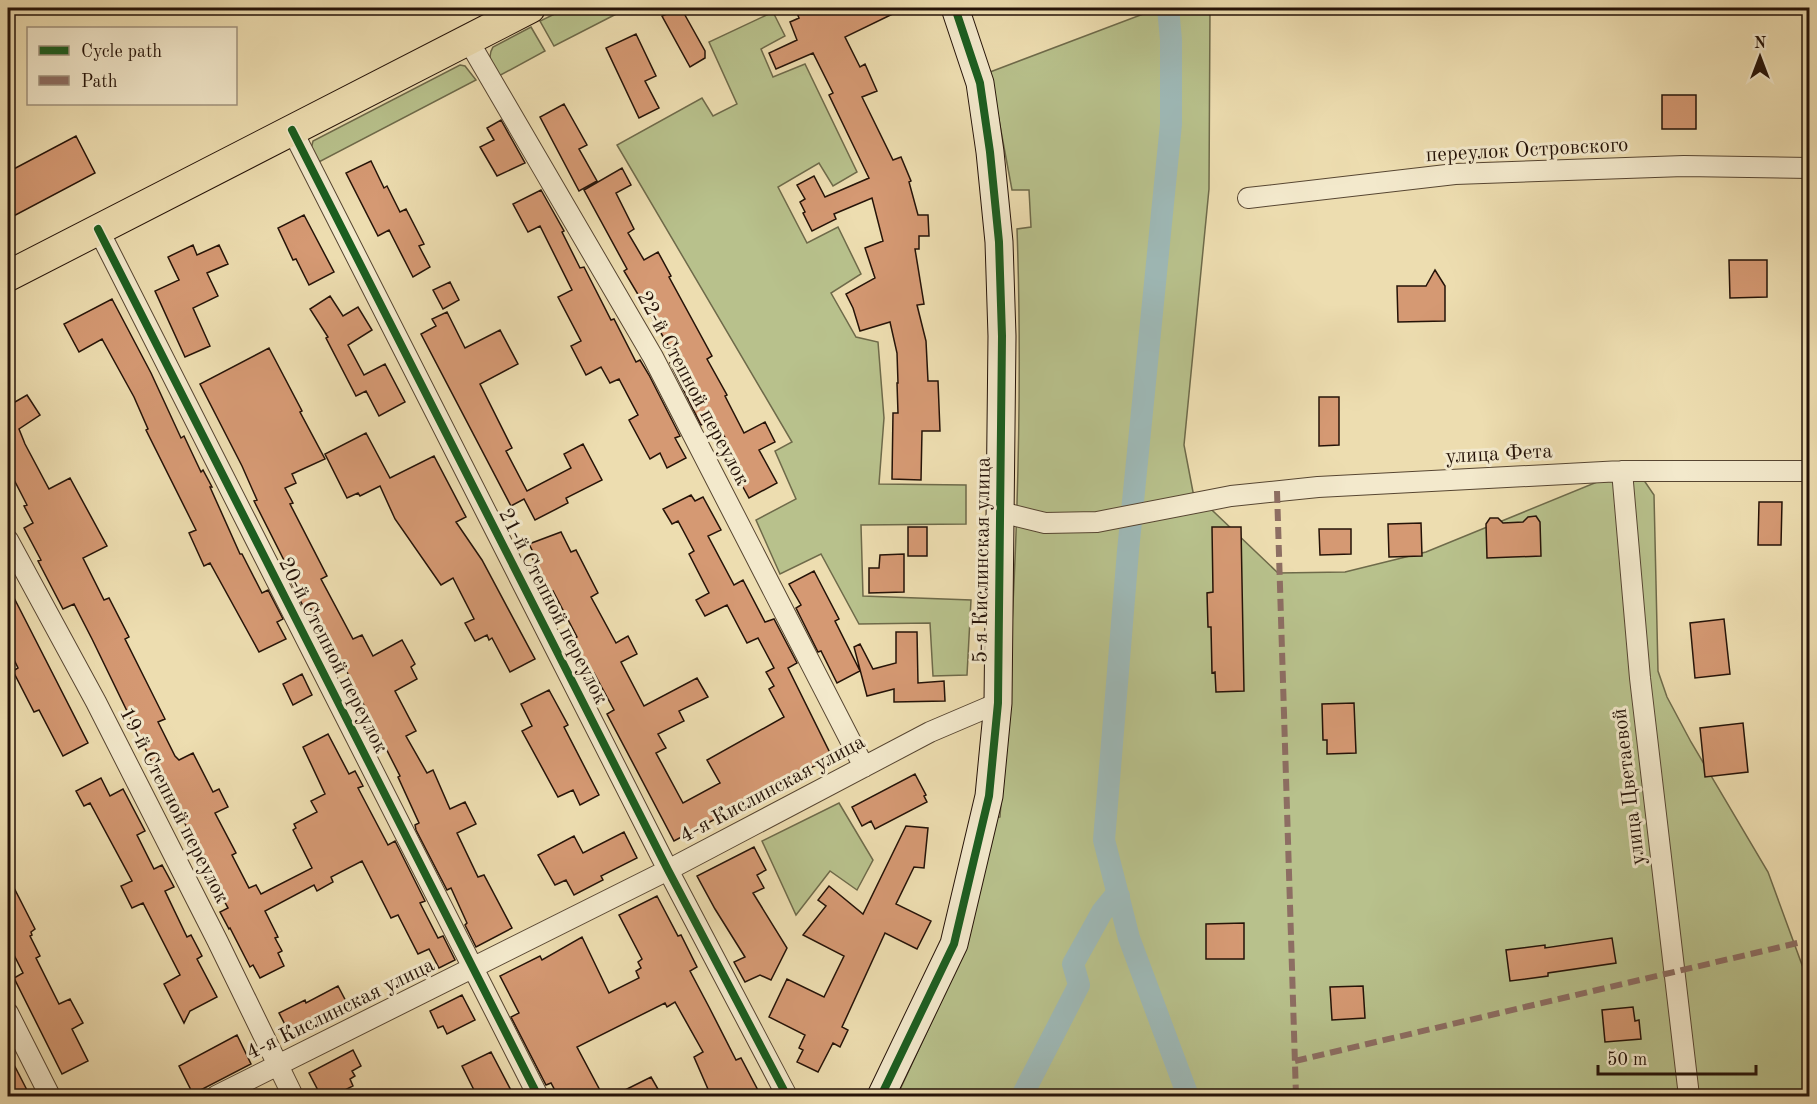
<svg xmlns="http://www.w3.org/2000/svg" width="1817" height="1104" font-family="'Old Standard TT',serif">
<rect width="100%" height="100%" fill="#edddb0"/>
<filter id="stains"><feTurbulence type="fractalNoise" baseFrequency=".00333" numOctaves="4"/><feColorMatrix values="0 0 0 0 .2 0 0 0 0 .09 0 0 0 0 .02 0 0 0 .5 -.17"/></filter>
<radialGradient id="worn" r=".72"><stop offset=".6" stop-color="#630" stop-opacity="0"/><stop offset="1" stop-color="#630" stop-opacity=".3"/></radialGradient>
<path fill="#b8c18c" stroke="#6e6a4a" stroke-width="1.5" d="M567,8h61l-74,38 -14,-25z
M1159,8h51l-1,181 -25,256 9,47 85,81 67,-1 81,-20 193,-79h20l15,22 4,176 9,26 24,45 77,130 41,112v112h-912l69,-148 26,-129 8,-2c14,-195 24,-392 17,-588l14,-2 -2,-37h-17l-22,-118z
M773,12l12,24 -24,13 12,28 32,-13 52,108 -24,14 -14,-23 -41,24 29,56 31,-16 23,47 -30,19 25,44 22,5 6,76 -5,66 87,1v39l-105,1 2,71 108,4 -4,75 -34,1 -3,-53 -71,1 -38,-70 -41,20 -24,-54 40,-21 -21,-48 17,-9 -175,-297 85,-47 11,18 24,-12 -28,-62z
M531,27l14,24 -48,26c-4,-10 -11,-19 -4,-30z
M460,65l5,1 11,14 -159,83 -6,-14 2,-8z
M839,803l34,57 -16,30 -27,-19 -34,44 -34,-74z"/>
<g fill="none" stroke-linecap="round" stroke-linejoin="round">
<path stroke="#9eb9b7" stroke-width="22" d="M1168,8l3,32v84l-43,427 -24,289 25,98 59,158
M1022,1096l57,-111 -6,-21 29,-52 13,-16h4"/>
</g>
<path fill="#d59973" stroke="#251308" stroke-width="1.5" d="M681,8l24,43v7l-15,9 -28,-51z
M795,8h40l3,6 14,-6h53l-60,29 15,30 5,-3 12,27 -15,6 31,63 8,-3 10,24 -2,1 9,33h10l1,21h-10v13h-4l9,55 -7,1 9,36 2,40h10l2,50h-18l-1,49 -29,-1 1,-66h5l-1,-30h1l-1,-30 -7,-31 -30,9 -7,-23 -7,-14 29,-16 -10,-30 18,-7 -11,-43 -38,16 2,5 -24,12 -9,-18 2,-1 -5,-10 5,-3 -8,-14 17,-9 11,21 44,-19 -40,-83 4,-2 -20,-40 -37,16 -7,-16 28,-13 -7,-18 9,-4z
M636,34l20,42 -11,5 14,27 -20,10 -33,-70z
M1662,95h34v34h-34z
M564,104l23,41 -8,4 18,32 -18,10 -39,-74z
M501,120l24,43 -28,13 -17,-29 14,-7 -7,-12z
M76,136l19,37 -87,46v-47z
M371,161l13,27 3,-2 13,26 6,-3 18,35 -5,2 11,21 -17,10 -24,-47 -11,6 -32,-63z
M622,168l9,17 -15,8 18,36 -6,4 16,27 14,-8 13,24 -2,1 43,79 -5,3 20,36 -2,1 19,37 21,-11 10,20 -16,8 18,33 -28,15 -18,-33 7,-3 -17,-32 -10,5 -6,-12 -4,2 -31,-62 7,-3 -53,-89 3,-2 -43,-79z
M541,190l23,41 -2,1 18,36 4,-1 27,53 3,-1 22,43 4,-2 9,15 31,61 -5,2 11,20 -19,10 -7,-15 -10,6 -21,-39 9,-5 -19,-36 -9,4 -9,-16 -15,8 -15,-29 10,-5 -23,-44 14,-7 -32,-64 -12,6 -15,-28z
M304,215l30,57 -25,13 -13,-26 -3,1 -15,-32z
M193,245l4,10 22,-10 9,19 -21,9 11,23 -25,12 17,38 -25,11 -30,-66 24,-11 -11,-23z
M1729,260h38v37l-37,1z
M1435,270l10,16v35l-47,1 -1,-36h29z
M450,282l9,18 -16,9 -10,-19z
M330,296l13,20 15,-9 14,23 -24,15 16,30 21,-11 20,38 -26,14 -13,-25 -10,5 -30,-58 2,-1 -18,-28z
M112,299l39,74 30,65 3,-2 17,36 2,-2 9,17h-2l30,67h2l20,39 6,-3 15,29 -6,3 9,17 -27,13 -49,-89 -6,3 -15,-33 7,-3 -50,-100 2,-1 -14,-32 -32,-58 -23,13 -15,-28z
M447,312l18,36 35,-18 18,34 -38,20 32,64 -6,3 21,40 44,-23 -7,-14 19,-10 19,36 -36,18 2,5 -33,17 -11,-21 -13,7 -90,-172 15,-8 -4,-7z
M269,348l33,63 -2,1 25,47 -33,15 4,9 -11,5 8,15 -3,1 37,72 -6,3 32,60 9,-4 11,21 29,-16 13,24 -4,3 6,12 -22,12 21,40 -10,5 21,37 6,-3 17,39 15,-7 11,22 -19,9 21,44 6,-2 28,53 -36,19 -11,-22 2,-2 -16,-35 -4,2 -31,-60 -1,-5 4,-2 -21,-46 2,-1 -85,-167 -3,2 -3,-5 -5,2 -14,-28 3,-2 -39,-77 3,-1 -15,-34 -42,-82z
M27,395l13,20 -21,14 6,15 24,45 21,-11 37,68 -24,12 21,42 5,-2 20,39 -4,2 40,80 -7,3 17,34 4,4 14,-7 20,39 6,-3 9,18 -13,6 21,40 -4,2 17,33 7,-3 5,9 51,-26 -19,-38 3,-2 -2,-4 23,-12 -6,-11 14,-7 -22,-47 25,-13 21,40 6,-3 8,15 -5,2 30,57 7,-4 30,60 -5,2 18,35 5,-2 12,24 -16,8 -10,-19 -11,5 -20,-39 -7,3 -29,-57 -31,16 2,5 -16,9 -3,-6 -49,26 13,26 -3,1 7,13 -4,2 6,13 -24,12 -7,-13 -3,2 -20,-39 -1,1 -9,-17 8,-4 -18,-33 3,-2 -15,-29 -2,1 -20,-39 -6,4 -15,-29 5,-2 -68,-140 -18,-35 -11,5 -25,-48 3,-1 -17,-32 9,-5 -9,-17 3,-1 -19,-37v-62z
M1319,397h20v48l-20,1z
M366,433l24,45 44,-22 32,61 -10,5 26,38 53,99 -25,13 -18,-34 -3,2 -2,-5 -12,6 -10,-18 9,-4 -21,-41 -12,7 -46,-66 -15,-33 -20,10 -2,-3 -11,5 -22,-44z
M691,495l4,6 8,-4 18,33 -13,6 26,49 9,-5 22,42 9,-3 23,44 -9,5 44,89 -41,21 4,7 -55,29 -18,9 -3,-6 -45,24 -67,-127 7,-4 -20,-37 -6,3 -7,-15 3,-1 -11,-21 4,-2 -24,-46 -3,1 -19,-36 3,-2 -5,-10 32,-12 10,20 5,-2 22,43 -7,4 25,46 12,-7 9,18 -16,8 23,44 53,-28 11,19 -29,14 5,10 -26,13 8,14 -10,5 27,50 37,-20 -13,-23 77,-43 -15,-28 5,-3 -8,-14 8,-4 -16,-30 -11,5 -20,-38 -22,11 -9,-16 13,-7 -20,-39 5,-3 -16,-30 -6,3 -9,-15z
M1759,502h23l-1,43h-23z
M1536,516l4,6 1,34 -54,2 -1,-34 4,-6h8l5,5 20,-1 5,-5z
M1421,523l1,33 -33,1 -1,-33z
M908,527h19v29h-19z
M1212,527h29l3,164 -28,1 -1,-20 -3,1 -1,-46h-3l-1,-34 6,-1z
M1319,529h32v25l-31,1z
M904,554v38l-35,1v-25h10l1,-13z
M814,571l25,48 -4,2 25,50 -23,12 -16,-32 -3,1 -22,-44 5,-3 -12,-21z
M8,586l80,157 -25,13 -24,-46 -5,2 -21,-41 5,-3 -10,-21z
M1724,619l6,55 -35,4 -5,-55z
M896,632h21l1,51 26,-2 1,20 -51,1v-13l-27,7 -13,-49 6,-3 13,25 23,-6z
M302,674l10,21 -19,10 -10,-21z
M549,690l19,35 -4,2 35,68 -19,10 -7,-15 -15,7 -36,-66 10,-5 -11,-22z
M1354,703l2,50 -29,1v-14h-4l-1,-36z
M1743,723l5,49 -43,5 -5,-49z
M915,774l11,21 -2,1 3,6 -52,27 -4,-8 -9,5 -10,-19z
M101,778l9,18 13,-7 22,42 -8,4 17,34 8,-4 12,22 -9,4 22,46 4,-2 11,21 -5,3 20,38 -27,14 -6,12 -20,-39 16,-9 -37,-72 -11,5 -11,-22 11,-5 -42,-78 -6,3 -8,-15z
M906,826l22,2 -4,40 -10,-1 -18,37 35,17 -14,28 -32,-16 -43,94 6,3 -8,17 -7,-4 -15,29 -21,-10 6,-12 -4,-2 6,-13 -36,-18 18,-38 37,18 20,-41 -41,-21 23,-29 -8,-6 11,-14 34,28z
M624,832l13,26 -36,18 2,4 -29,15 -8,-15 -11,5 -17,-30 36,-19 9,17z
M754,847l12,23 -9,5 7,13 -11,5 34,55 -16,32 -11,-5 -15,7 -11,-20 11,-5 -30,-48 -18,-33z
M8,876l27,53 -4,3 1,3 -2,1 10,20 -4,2 23,46 11,-5 13,24 -11,6 16,32 -26,13 -48,-96 9,-5 -15,-30z
M657,896l21,40 3,-1 16,32 -7,4 19,36 27,53 5,-2 20,38h-50l-17,-39 9,-5 -28,-50 -8,5 -2,-4 -88,44 26,49h-45l-7,-13 -5,2 -35,-68 8,-4 -19,-37 40,-20 2,4 40,-23 27,56 30,-15 -3,-7 5,-3 -3,-6 4,-3 -23,-44z
M1244,923v36h-38v-35z
M1612,938l4,25 -68,10v3l-38,5 -4,-31 39,-5v3z
M338,986l13,25 -58,29 -14,-27 26,-13 1,3z
M1363,986l2,32 -33,2 -2,-33z
M462,995l13,25 -28,14 -4,-8 -5,2 -8,-17z
M1633,1007l2,14 4,-1 2,19 -36,3 -3,-32z
M237,1035l14,29 -58,30 -14,-28z
M353,1050l8,16 -9,5 3,5 -5,3 3,7 -20,10h-12l-12,-23z
M491,1052l23,44h-37l-15,-30z
M8,1053l22,43h-22z
M651,1077l11,19h-49z"/>
<g fill="none" stroke-linecap="round" stroke-linejoin="round">
<defs>
<path id="street" d="M468,40l185,317 211,410
M292,130l376,740 119,226
M1248,198l207,-24 229,-8 126,2
M98,229l440,867
M1622,471l18,207 49,418
M1000,512l45,11 52,-1 134,-26 87,-9 304,-16h188
M8,540l88,162 121,238 76,156
M8,1013l42,83
M216,1096l452,-226 262,-138 68,-29"/>
<path id="secondary" d="M881,1096l73,-152 35,-148 9,-93 4,-367 -3,-94 -9,-90 -10,-69 -25,-75"/>
<path id="primary" d="M8,276l522,-268"/>
</defs>
<use href="#street" stroke="#574632" stroke-width="22"/>
<use href="#secondary" stroke="#251308" stroke-width="29"/>
<use href="#primary" stroke="#251308" stroke-width="32"/>
<use href="#street" stroke="#f3e9cc" stroke-width="20"/>
<use href="#secondary" stroke="#f3e9cc" stroke-width="27"/>
<use href="#primary" stroke="#edddb0" stroke-width="30"/>
<path stroke="#8d6e63" stroke-width="6" stroke-dasharray="12 6" stroke-linecap="butt" d="M1277,491l19,605
M1295,1061l515,-121"/>
<defs>
<path id="cycleway" d="M292,130l376,740 119,226
M98,229l440,867
M881,1096l73,-152 35,-148 9,-93 4,-367 -3,-94 -9,-90 -10,-69 -25,-75"/>
</defs>
<use href="#cycleway" stroke="#f3e9cc" stroke-width="11"/>
<use href="#cycleway" stroke="#1b5e20" stroke-width="8"/>
</g>
<g text-anchor="middle" stroke-width="6" stroke-linejoin="round" paint-order="stroke">
<g font-size="21" fill="#251308" stroke="#f3e9cc">
<text transform="translate(1527 149) rotate(-3)" y="7">переулок Островского</text>
<text transform="translate(694 388) rotate(62)" y="7">22-й Степной переулок</text>
<text transform="translate(1499 453) rotate(-3)" y="7">улица Фета</text>
<text transform="translate(981 560) rotate(-89)" y="7">5-я Кислинская улица</text>
<text transform="translate(554 606) rotate(63)" y="7">21-й Степной переулок</text>
<text transform="translate(334 655) rotate(63)" y="7">20-й Степной переулок</text>
<text transform="translate(1628 787) rotate(-97)" y="7">улица Цветаевой</text>
<text transform="translate(772 788) rotate(-28)" y="7">4-я Кислинская улица</text>
<text transform="translate(175 805) rotate(63)" y="7">19-й Степной переулок</text>
<text transform="translate(340 1008) rotate(-26)" y="7">4-я Кислинская улица</text>
</g>
</g>
<rect width="1817" height="1104" fill="none" stroke="#edddb0" stroke-width="30"/>
<rect x="9" y="9" width="1799" height="1086" fill="none" stroke="#251308" stroke-width="3"/>
<rect x="15" y="15" width="1787" height="1074" fill="none" stroke="#251308" stroke-width="1.5"/>
<rect x="27" y="27" width="210" height="78" fill="#f3e9cc" stroke="#a1937e" stroke-width="1.5"/>
<rect x="39" y="46" width="30" height="9" fill="#1b5e20" stroke="#a1937e" stroke-width="1.5"/>
<text x="81" y="57" font-size="18" fill="#251308">Cycle path</text>
<rect x="39" y="76" width="30" height="9" fill="#8d6e63" stroke="#a1937e" stroke-width="1.5"/>
<text x="81" y="87" font-size="18" fill="#251308">Path</text>
<g transform="translate(1760 57)" stroke="#f3e9cc" stroke-width="4.5" paint-order="stroke">
<path d="M0-4.5L10 22L0 15L-10 22Z" fill="#251308"/>
<text y="-9" font-size="16" font-weight="bold" text-anchor="middle" fill="#251308">N</text>
</g>
<path d="M1598 1065v9h158v-9" fill="none" stroke="#251308" stroke-width="3"/>
<text x="1607" y="1065" font-size="18" fill="#251308" stroke="#f3e9cc" stroke-width="4.5" paint-order="stroke">50 m</text>
<rect width="100%" height="100%" filter="url(#stains)"/>
<rect width="100%" height="100%" fill="url(#worn)"/>
</svg>
